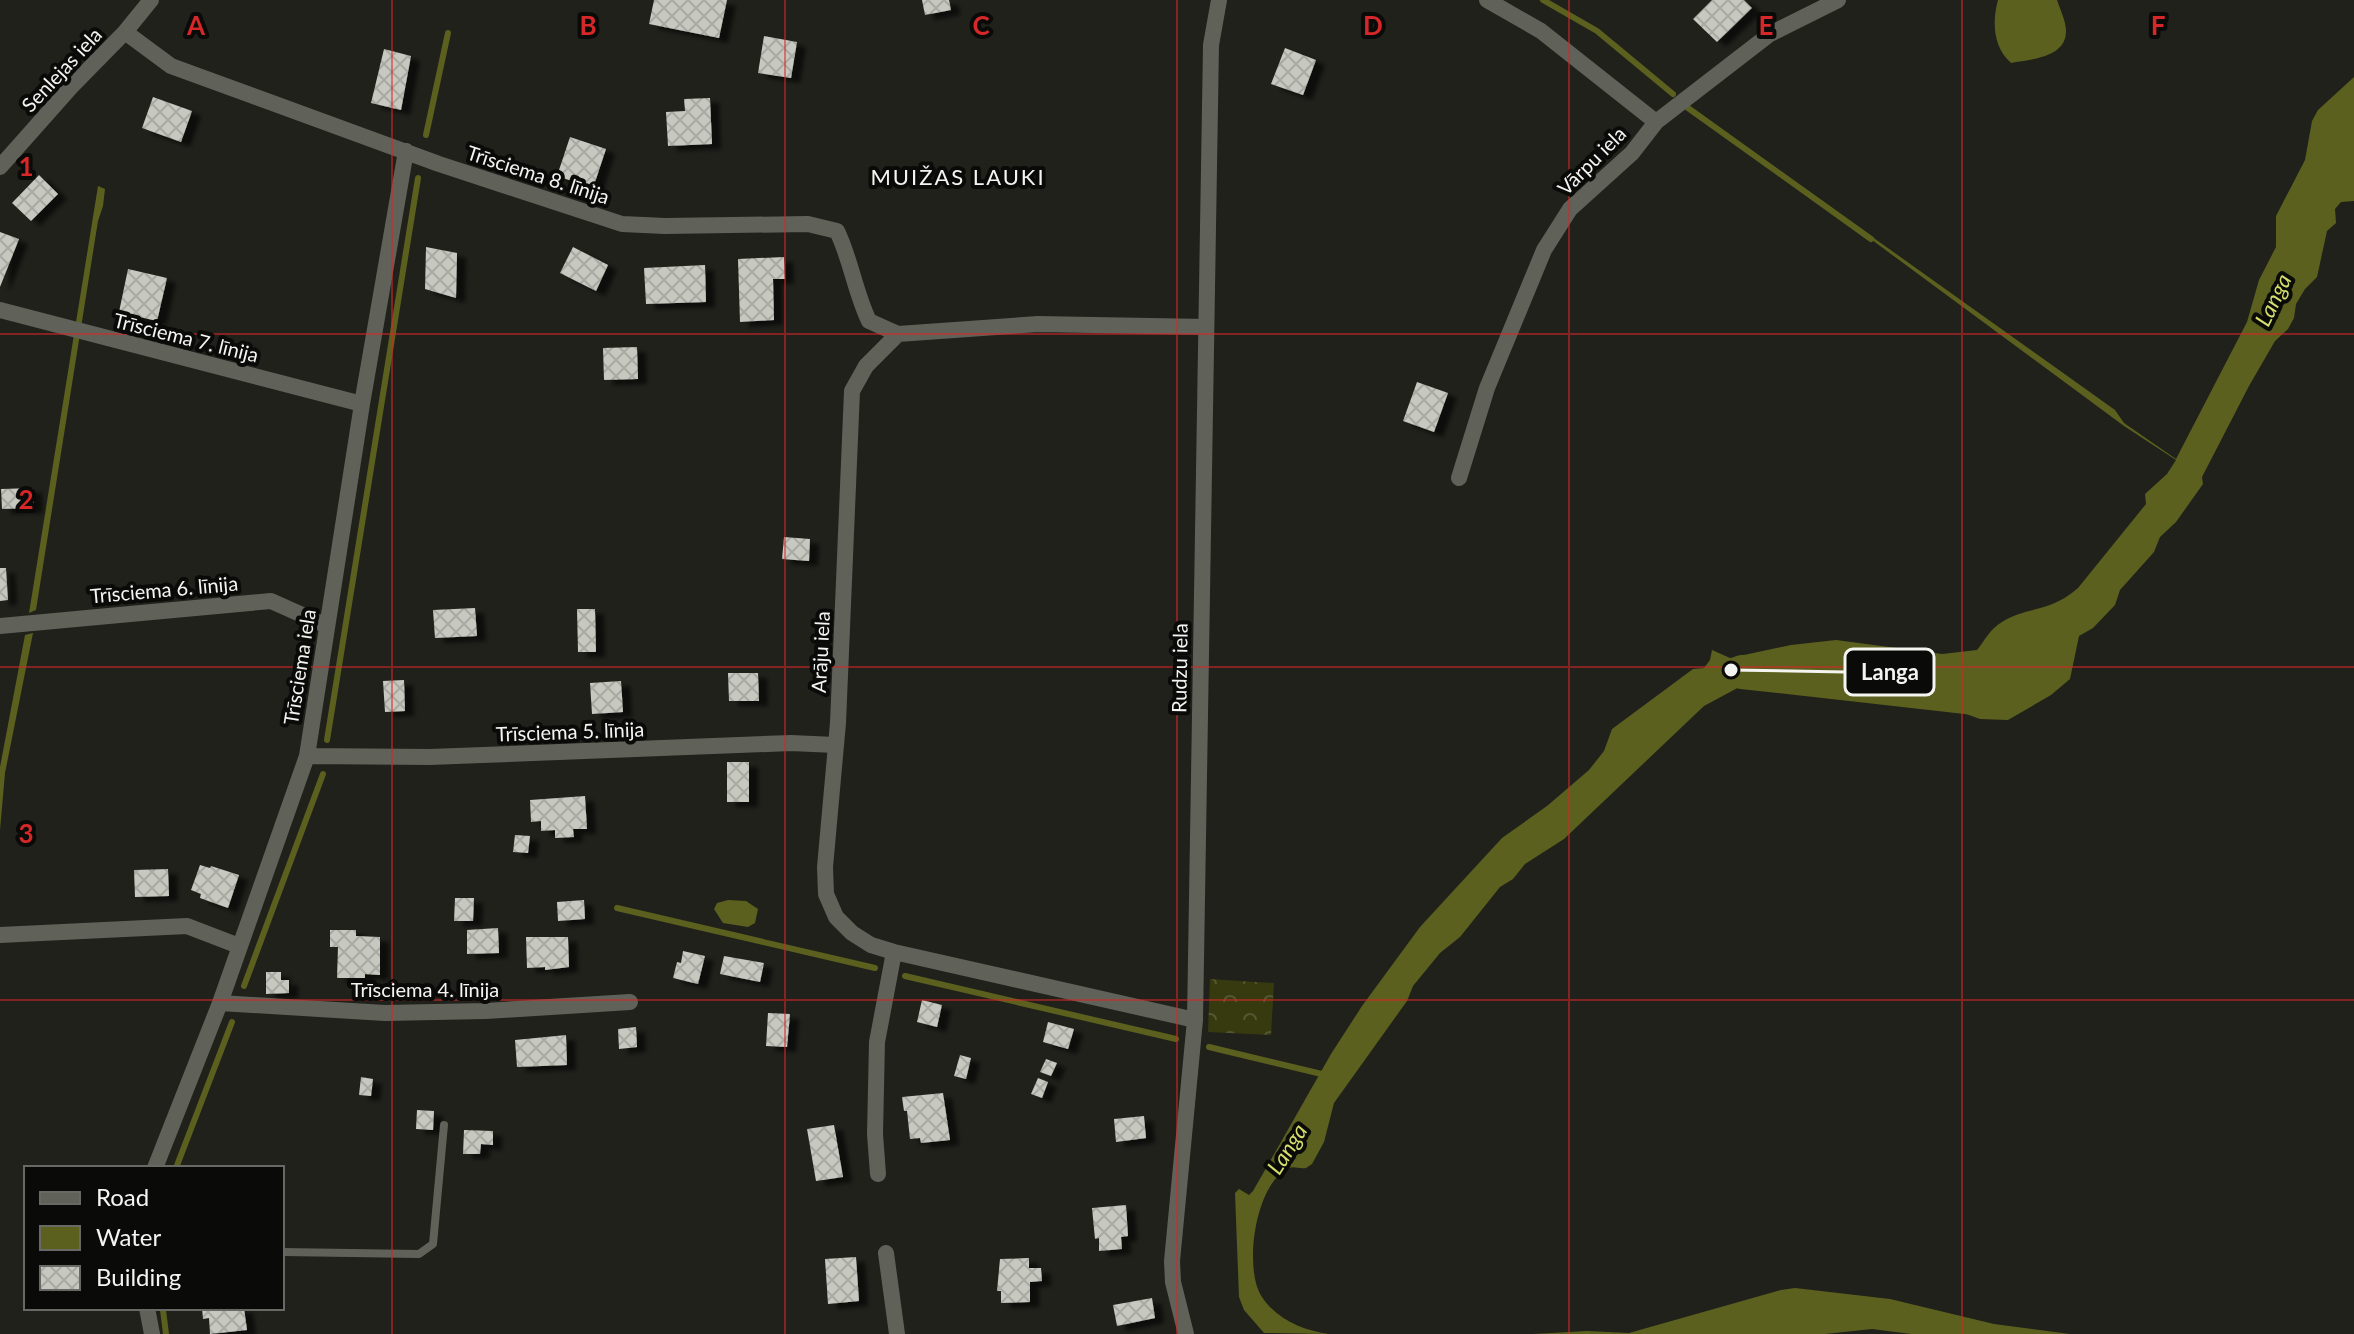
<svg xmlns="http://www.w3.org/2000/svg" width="2354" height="1334" font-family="Lato,sans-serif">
<defs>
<pattern id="forest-crowns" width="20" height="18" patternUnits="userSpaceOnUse" patternTransform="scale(2)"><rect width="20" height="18" fill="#373a0f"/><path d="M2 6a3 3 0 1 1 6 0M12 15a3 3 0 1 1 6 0" fill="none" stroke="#555732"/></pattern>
<pattern id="building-cross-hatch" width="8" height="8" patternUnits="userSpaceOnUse" patternTransform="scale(2)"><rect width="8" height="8" fill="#c7c9c0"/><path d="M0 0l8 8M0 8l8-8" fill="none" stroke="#a8a9a2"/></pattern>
<filter id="shadow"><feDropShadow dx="9" dy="5" stdDeviation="2" flood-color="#0009"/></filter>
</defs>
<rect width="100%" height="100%" fill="#20211b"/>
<path fill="url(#forest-crowns)" d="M1210,979l64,4 -3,52 -63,-3z"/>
<path fill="#5b601e" d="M1998,0h59c3,9 9,21 9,31 0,27 -35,28 -55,32 -18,-16 -19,-41 -13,-63z
M2354,77v124l-13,1 -6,7 1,14 -9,8 -10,46 -12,12 -9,15 -2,14 -6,11 -13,12 -26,45 -47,91 1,7 -27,38 -16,15 -6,15 -34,38 -5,15 -22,23 -14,8 -9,43 -19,16 -43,25 -28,-1 -14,-5 -23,-19 -22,-8 -27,3 -15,-5 -42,-3 -8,-6 -10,-2 -59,5 -17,6 -39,21 -140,133 -39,25 -12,15 -13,8 -40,50 -20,16 -27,33 -6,15 -73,102 -10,39 -12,22 -6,4c-7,1 -12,-2 -17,0 -34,15 -46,101 -27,129 14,22 42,34 67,37l-65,-1 -20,-23 -5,-13 -4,-104 4,-4 10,6 4,-4 78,-137 31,-48 58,-79 82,-89 45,-32 42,-36 15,-19 8,-22 81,-60 11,-1 6,-8 2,-10 18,8 61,-13 45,-5 106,14 35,-4c8,-10 13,-21 25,-28 26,-16 48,-9 76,-34l68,-84 -1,-10 22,-20 9,-14 -52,-34 -252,-186 -1,-4 244,174 9,13 52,36 71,-137 12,-42 17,-33v-31l29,-56 7,-39 6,-11z
M98,186l7,3 -2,17 -5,15 -62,389 -7,3z
M33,633l-28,140 -5,57v-63l25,-132z
M728,900l18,1 12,8 -3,14 -7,4 -25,-4 -9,-14 3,-6z
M1795,1288l95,11 104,25 76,10h-159l-39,-5 -47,5h-292l54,-3 42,2 152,-43z"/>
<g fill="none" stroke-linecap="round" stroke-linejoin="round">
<path stroke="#5b601e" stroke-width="6" d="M1543,0l54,31 76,63
M1688,108l183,131
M426,135l22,-102
M327,740l91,-562
M617,908l258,60
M905,976l271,63
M244,986l79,-212
M1209,1047l117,28
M176,1168l56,-146
M163,1310l3,24"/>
<path stroke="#5b601e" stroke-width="34" d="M1742,672l242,27"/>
</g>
<path fill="url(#building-cross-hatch)" filter="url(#shadow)" d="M654,0h73l-8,38 -70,-14z
M922,0h27l2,10 -26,5z
M1712,0h32l8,8 -35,34 -24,-23z
M764,36l33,6 -6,36 -33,-5z
M1285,48l31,12 -13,35 -32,-11z
M384,49l27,7 -10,54 -30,-7z
M153,97l39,14 -11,31 -39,-14z
M710,98l2,46 -44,2 -2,-34 19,-1 -1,-12z
M570,137l36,12 -13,39 -36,-12z
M39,175l19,19 -27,27 -19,-18z
M0,232l19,7 -19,48z
M426,247l31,6 -1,45 -31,-9z
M573,247l35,18 -12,26 -36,-18z
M784,257l1,22h-12l1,41 -34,2 -2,-63z
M705,265l1,37 -60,2 -2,-36z
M128,269l39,9 -10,43 -38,-9z
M637,347l1,32 -34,1 -1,-32z
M1417,382l31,11 -14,39 -31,-11z
M33,488l1,20 -32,1 -1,-20z
M784,537l26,2 -1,22 -27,-2z
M0,568h6l2,32 -8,1z
M475,608l2,28 -42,2 -2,-28z
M577,609h18l1,43h-18z
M728,673h30l1,28h-30z
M404,680l1,31 -20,1 -2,-31z
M621,681l2,31 -31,2 -2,-31z
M727,762h22v40h-22z
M585,796l2,33h-14l1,8 -19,1v-8l-14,1v-10l-10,1 -1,-22z
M515,835l15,1 -2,17 -15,-1z
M200,865l10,3 1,-2 28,9 -11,33 -28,-10 1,-4 -10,-4z
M168,869l1,27 -34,1 -1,-27z
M455,898h19l-1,23h-19z
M584,900l1,19 -27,2 -1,-19z
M498,928l1,25 -32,1v-24z
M330,930h26v6l24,1v38l-15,-1v4h-28l1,-31h-8z
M526,937h42l1,30 -24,3v-3l-18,1z
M683,951l22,5 -7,28 -25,-6 4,-16 4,1z
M724,956l40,7 -4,19 -40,-8z
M266,972h15v8h8v13l-23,1z
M922,1000l20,5 -5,22 -20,-5z
M768,1013l22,1 -3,33 -21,-1z
M1048,1022l26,7 -6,20 -25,-7z
M636,1027l1,20 -18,2 -1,-20z
M566,1035l1,30 -50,2 -2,-27z
M960,1055l11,3 -5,21 -12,-3z
M1046,1059l11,4 -6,13 -11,-4z
M361,1077l12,2 -2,17 -12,-1z
M1038,1078l10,4 -6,16 -11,-4z
M943,1093l7,47 -29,3 -1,-5 -10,1 -3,-28h-3l-2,-14z
M417,1110l17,1 -1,19 -17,-1z
M1144,1116l2,22 -30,4 -2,-23z
M834,1125l9,52 -27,4 -9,-52z
M464,1130l29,1v14l-12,-1 -1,10h-17z
M1126,1205l2,31 -7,1 1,12 -23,2v-13l-4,1 -3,-31z
M856,1257l3,44 -31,3 -3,-45z
M1029,1258v10h12l1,13 -12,1v20l-29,1v-12h-4l3,-32z
M1152,1298l3,20 -38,8 -4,-21z
M202,1308h42l3,22 -37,4 -1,-16 -6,1z"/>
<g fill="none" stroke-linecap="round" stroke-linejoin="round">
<path stroke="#606159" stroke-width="8" d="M282,1252l137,2 14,-10 11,-119"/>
<path stroke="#606159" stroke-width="16" d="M1487,0l54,31 115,91
M125,32l46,34 268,98 183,60 43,2 143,-2 29,7c14,29 18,61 32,90l29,13
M0,167l71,-80 54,-55 26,-32
M0,310l362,94
M1459,478l28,-90 57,-138 26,-41 62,-56 24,-31 114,-88 68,-34
M0,626l271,-25 56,25
M307,756l123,1 361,-14 44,2
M0,935l187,-9 52,20
M220,1003l165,10 101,-2 144,-9
M1195,1020l-301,-68 -23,-7 -19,-12 -16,-16 -10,-23 -1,-27 13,-144 14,-332 14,-25 32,-32 140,-10 168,3
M155,1168l65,-165 87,-247 55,-352 44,-253
M878,1174l-3,-40 2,-92 17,-90
M886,1253l11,81
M147,1308l5,26
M1186,1334l-13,-52 -1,-21 23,-241 16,-975 8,-45"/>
</g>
<path fill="none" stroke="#d62828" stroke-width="2" stroke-opacity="0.55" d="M392,0v1334M785,0v1334M1177,0v1334M1569,0v1334M1962,0v1334M0,334h2354M0,667h2354M0,1000h2354"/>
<g text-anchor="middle" stroke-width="8" stroke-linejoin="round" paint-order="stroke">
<g font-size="20" fill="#f4f4f0" stroke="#0a0a08">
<text transform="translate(62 70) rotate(-47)" y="7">Senlejas iela</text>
<text transform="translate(1592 161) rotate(-45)" y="7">Vārpu iela</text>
<text transform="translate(538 175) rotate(18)" y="7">Trīsciema 8. līnija</text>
<text transform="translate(186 338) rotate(14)" y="7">Trīsciema 7. līnija</text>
<text transform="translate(164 590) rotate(-5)" y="7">Trīsciema 6. līnija</text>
<text transform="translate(821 652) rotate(-87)" y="7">Arāju iela</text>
<text transform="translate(300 667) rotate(-81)" y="7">Trīsciema iela</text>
<text transform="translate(1180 668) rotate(-89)" y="7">Rudzu iela</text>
<text transform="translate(570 732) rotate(-2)" y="7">Trīsciema 5. līnija</text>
<text x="425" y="997">Trīsciema 4. līnija</text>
</g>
<g font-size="22" letter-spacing="2" fill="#f4f4f0" stroke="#0a0a08">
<text x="958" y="185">MUIŽAS LAUKI</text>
</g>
<g font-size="22" font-style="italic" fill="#d7e06d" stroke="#0a0a08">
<text transform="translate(2273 300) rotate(-64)" y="8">Langa</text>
<text transform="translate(1287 1149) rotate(-58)" y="8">Langa</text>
</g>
</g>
<g font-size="26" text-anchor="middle" font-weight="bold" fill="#d62828" stroke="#0a0a08" stroke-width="8" stroke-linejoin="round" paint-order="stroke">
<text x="196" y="35">A</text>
<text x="588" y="35">B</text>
<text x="981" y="35">C</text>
<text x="1373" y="35">D</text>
<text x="1766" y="35">E</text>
<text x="2158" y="35">F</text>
<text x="26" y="176">1</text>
<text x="26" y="509">2</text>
<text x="26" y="843">3</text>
</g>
<path fill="none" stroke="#f4f4f0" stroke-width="3" d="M1731 670L1845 672"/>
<circle fill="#f4f4f0" stroke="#0a0a08" stroke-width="3" cx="1731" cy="670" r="8"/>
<rect fill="#0a0a08" stroke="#f4f4f0" stroke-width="3" x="1845" y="649" width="89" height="46" rx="8"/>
<g font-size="22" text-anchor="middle" font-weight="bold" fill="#f4f4f0">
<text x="1890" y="680">Langa</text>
</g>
<rect x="24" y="1166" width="260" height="144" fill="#0a0a08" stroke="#686865" stroke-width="2"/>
<rect x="40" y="1192" width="40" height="12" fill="#606159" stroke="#686865" stroke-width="2"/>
<text x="96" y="1206" font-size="24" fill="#f4f4f0">Road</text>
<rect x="40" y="1226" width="40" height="24" fill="#5b601e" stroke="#686865" stroke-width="2"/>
<text x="96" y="1246" font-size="24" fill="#f4f4f0">Water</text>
<rect x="40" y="1266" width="40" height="24" fill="url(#building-cross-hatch)" stroke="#686865" stroke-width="2"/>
<text x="96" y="1286" font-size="24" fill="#f4f4f0">Building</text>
</svg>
